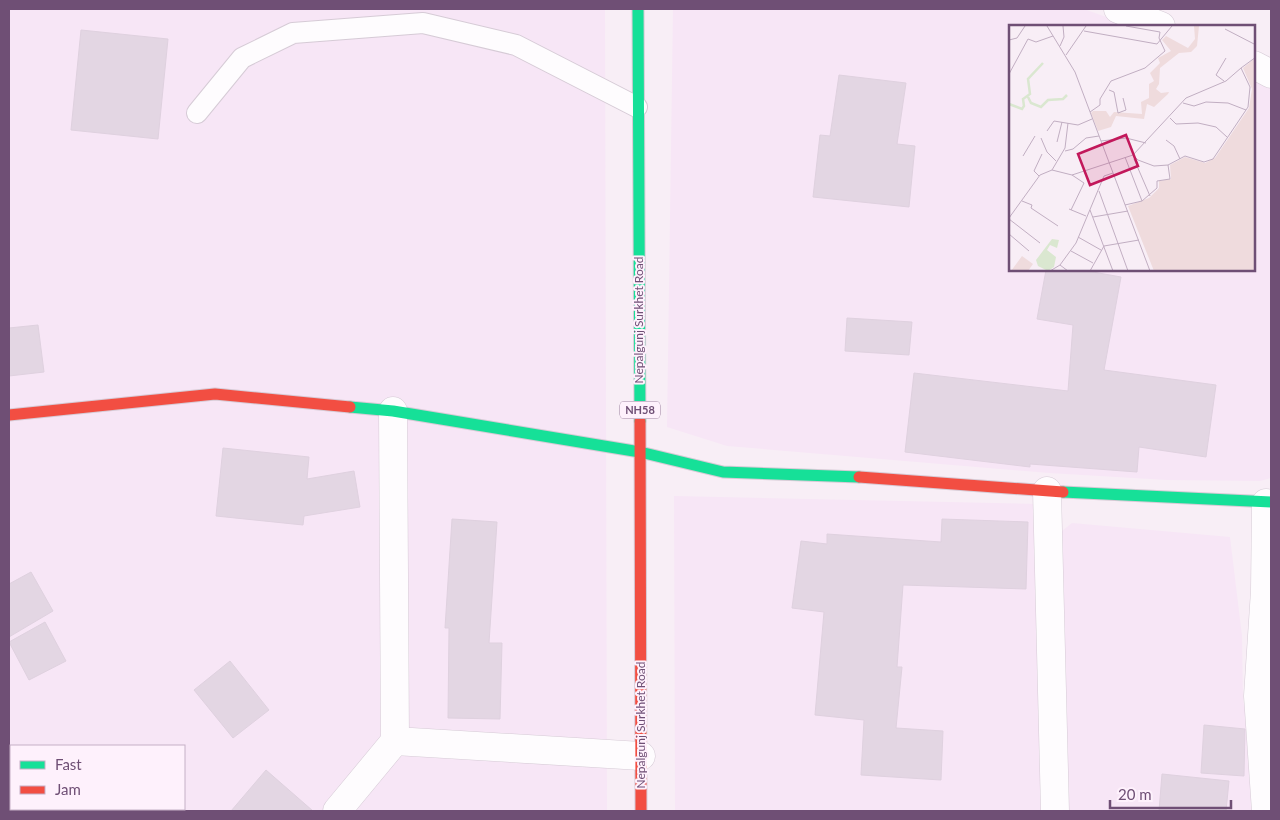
<svg xmlns="http://www.w3.org/2000/svg" width="1280" height="820" font-family="Lato,sans-serif">
<rect width="100%" height="100%" fill="#f8eef6"/>
<path fill="#f7e6f6" fill-rule="evenodd" d="M9,9h596l2,802h-598zM11,746h173v63h-173z
M673,9h411l47,17h-121v244h244v-192l17,8v392l-11,3 -93,-1 -118,-7 -322,-27 -60,-19z
M674,496l364,8 7,307h-370z
M1072,523l158,14 12,99 1,65 9,29 1,81h-185l-6,-280z"/>
<path fill="#e3d6e3" stroke="#dfd1df" d="M81,30l87,9 -10,100 -87,-9z
M839,75l67,8 -9,61 18,2 -6,61 -96,-10 7,-62 10,1z
M1046,270h36l39,7 -17,93 112,15 -10,72 -67,-10 -2,25 -107,-8v3l-125,-15 9,-79 154,18 5,-66 -36,-6z
M847,318l65,4 -3,33 -64,-4z
M38,325l6,47 -35,4v-48z
M223,448l86,9 -2,22 47,-8 6,36 -56,9 -1,9 -87,-9z
M452,519l45,3 -8,121h13l-2,76 -52,-1 1,-90h-4z
M942,519l86,3 -2,67 -123,-4 -6,82h5l-6,61 47,3 -2,49 -80,-5 3,-55 -49,-5 9,-103 -32,-4 9,-67 26,3v-10l114,8z
M31,572l22,39 -44,26v-53z
M45,622l21,39 -37,19 -20,-38z
M230,661l39,49 -36,28 -39,-48z
M1204,725l41,4 -1,47 -43,-3z
M266,770l47,41h-82z
M1162,774l67,7 -3,30h-67z"/>
<g fill="none" stroke-linecap="round" stroke-linejoin="round">
<defs>
<path id="lane" d="M197,113l45,-55 51,-25 130,-10 93,22 121,62"/>
<path id="street" d="M1118,9l43,17
M1254,65l17,9
M393,411l2,330
M1047,491l8,320
M1266,503l-1,88 6,10
M1265,591l-7,105 8,115
M337,811l58,-70 246,15"/>
<path id="fast" d="M638,9l2,412
M350,407l43,4 247,41 83,20 136,5
M1063,492l208,10"/>
<path id="jam" d="M9,415l206,-21 135,13
M640,421l1,390
M859,477l204,15"/>
</defs>
<use href="#lane" stroke="#d6cbd6" stroke-width="22"/>
<use href="#street" stroke="#d6cbd6" stroke-width="29"/>
<use href="#fast" stroke="#d6cad5" stroke-width="13"/>
<use href="#jam" stroke="#d6cad5" stroke-width="13"/>
<use href="#lane" stroke="#fefcfe" stroke-width="20"/>
<use href="#street" stroke="#fefcfe" stroke-width="28"/>
<use href="#fast" stroke="#16e098" stroke-width="11"/>
<use href="#jam" stroke="#f24e42" stroke-width="11"/>
</g>
<g text-anchor="middle" stroke-width="4" stroke-linejoin="round" paint-order="stroke">
<rect fill="#fef1fc" stroke="#9a809e" stroke-width="1" x="620" y="401.5" width="40" height="17" rx="4"/>
<g font-size="11" font-weight="bold" fill="#6f4f75">
<text x="640" y="414">NH58</text>
</g>
<g font-size="12" fill="#6f4f75" stroke="#fef1fc">
<text transform="translate(639 320) rotate(-90)" y="4">Nepalgunj Surkhet Road</text>
<text transform="translate(641 725) rotate(-90)" y="4">Nepalgunj Surkhet Road</text>
</g>
</g>
<g transform="translate(1009 25)">
<rect width="246" height="246" fill="#f8eef6"/>
<path d="M185,1h5l-2,20 -6,6 -12,1 -19,15 -1,16 -3,5 5,4 8,-1 -1,2 -14,13 -7,-3 -3,15 -28,-3 -5,11 -13,4 -7,-18 2,-2h13l4,6 4,-5 28,2 -1,-12 8,-4v-14l5,-3 -4,-8 10,-10 -2,-5 13,-7 -9,-11 4,-4 22,12 7,-9zM246,33v213h-101l-26,-65 21,-8 10,-10v-7l12,-2 -1,-14 15,-8 20,6 10,-5 34,-50 3,-19 -9,-21zM13,231l11,8 -5,7h-17z" fill="#efdbdd"/>
<path d="M43,214l7,1 -2,8 -7,-3 -3,5 9,7 -2,10 -6,4 -10,-5 -2,-6z" fill="#dae7d0"/>
<path fill="none" stroke="#dae7d0" stroke-width="2.5" d="M19,72l3,6 10,4 7,-7 15,-1 4,-4M0,79l13,5 2,-3 -1,-7 7,-5 -2,-15 15,-16"/>
<path fill="none" stroke="#c1aec2" stroke-width="1" d="M38,1l28,46 75,199M216,4l31,16M75,6l73,13 15,-18M0,15l8,-2 8,-12M51,21l4,-9 -1,-11M57,30l20,-29M0,49l19,-35 8,3 17,-6M215,56l-8,-6 10,-17M100,65l5,2 4,21 8,-3 -3,-12M174,78l11,3 12,-4 22,1 18,7M81,87l10,-7v-6l11,-18 34,-13 20,-17 -6,-13 1,-6 -34,-6M161,93l6,6 22,-1 18,4 11,10M38,106l7,-10 24,4 14,-6M32,113l6,14 9,9M157,115l8,6 6,13M92,116l25,-3 20,5M48,117l5,-20M56,126l8,-2 13,-11 13,-2M124,130l5,5 16,6 14,-1 17,-9 19,6 9,-3 35,-52 2,-20 -9,-19 15,-11M14,131l12,-20M116,132l17,44 -17,4M125,134l16,37M43,145l13,-22 3,-25M30,151l-5,-5 8,-17M90,166l29,80M13,176l10,4 -1,3 27,18M133,176l15,-13v-7l13,-2 -2,-14M60,184l17,7M62,185l13,-27 -12,-8M81,185l23,61M84,192l35,-6M0,193l31,-43 12,-5 20,5 61,-20 53,-57 40,-17 15,-13M0,194l31,24M0,209l20,17M69,212l23,13M62,226l22,12M51,240l16,-22 28,-67 9,-3M41,246l10,-6 8,6M81,246l14,-25 35,-6"/>
<path fill="#c2185b" fill-opacity="0.15" stroke="#c2185b" stroke-width="2.5" d="M117,110l12,31 -48,19 -12,-31z"/>
<rect width="246" height="246" fill="none" stroke="#6f4f75" stroke-width="2.5"/>
</g>
<rect width="1280" height="820" fill="none" stroke="#6f4f75" stroke-width="20"/>
<rect x="10" y="745" width="175" height="65" fill="#fef1fc" stroke="#c5b0c6"/>
<rect x="20" y="761" width="25" height="8" fill="#16e098" stroke="#c5b0c6"/>
<text x="55" y="770" font-size="15" fill="#6f4f75">Fast</text>
<rect x="20" y="786" width="25" height="8" fill="#f24e42" stroke="#c5b0c6"/>
<text x="55" y="795" font-size="15" fill="#6f4f75">Jam</text>
<path d="M1110 800v8h121v-8" fill="none" stroke="#6f4f75" stroke-width="2.5"/>
<text x="1118" y="800" font-size="15" fill="#6f4f75" stroke="#fef1fc" stroke-width="4" paint-order="stroke">20 m</text>
</svg>
